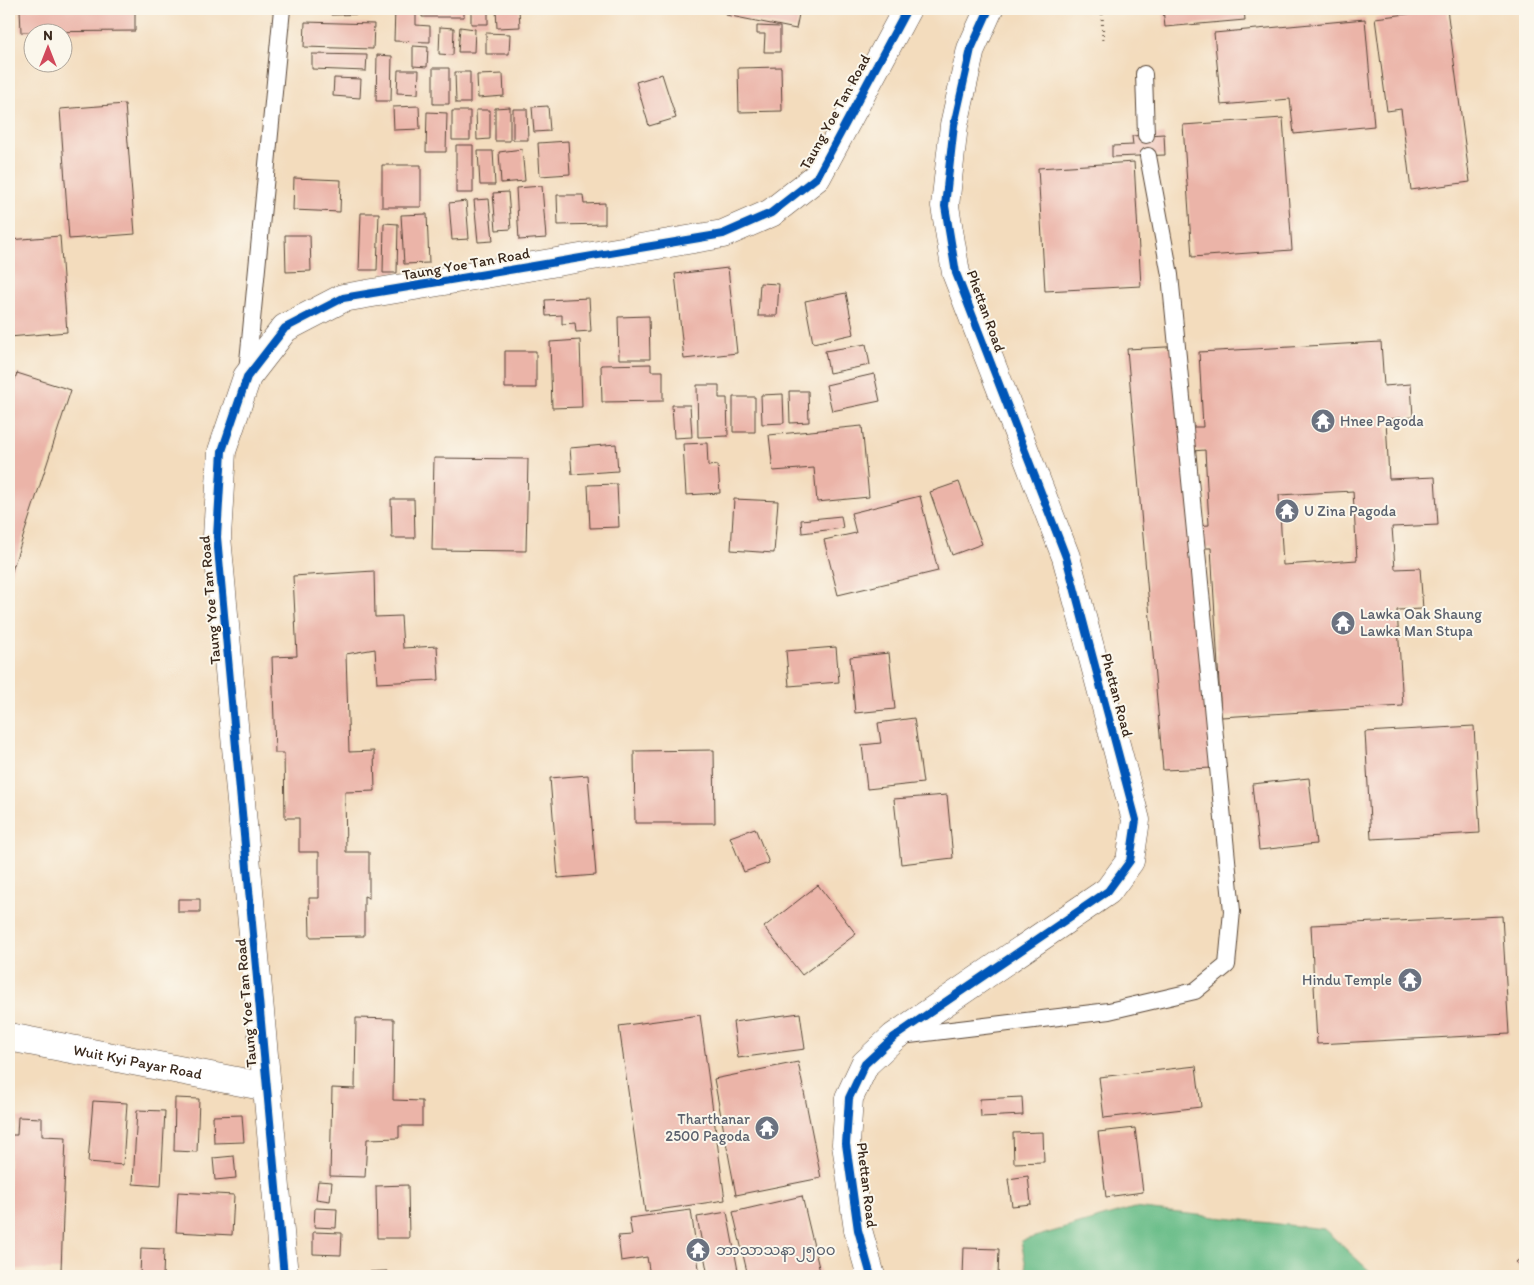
<svg xmlns="http://www.w3.org/2000/svg" width="1534" height="1285" font-family="Itim,'Noto Sans Myanmar',sans-serif">
<rect width="100%" height="100%" fill="#fbf7ec"/>
<filter id="ink" filterUnits="userSpaceOnUse"><feTurbulence type="fractalNoise" baseFrequency=".02" numOctaves="2"/><feDisplacementMap in="SourceGraphic" scale="10" xChannelSelector="R" yChannelSelector="G"/><feConvolveMatrix kernelMatrix="1 2 1 2 8 2 1 2 1" color-interpolation-filters="sRGB"/></filter>
<filter id="wash" filterUnits="userSpaceOnUse"><feTurbulence type="fractalNoise" baseFrequency=".0096" numOctaves="4" result="noise"/><feDisplacementMap in="SourceGraphic" scale="20" xChannelSelector="R" yChannelSelector="G"/><feGaussianBlur stdDeviation="1.12" result="paint"/><feColorMatrix in="noise" values="0 0 0 0 0 0 0 0 0 0 0 0 0 0 0 0 0 1.4 0 .05"/><feComposite in="paint" operator="in"/></filter>
<g filter="url(#wash)">
<rect width="100%" height="100%" fill="#f3dcbd"/>
<path fill="#6cbe8a" stroke="#547454" d="M1134,1208l190,21 51,47h-347l-7,-35z"/>
<g id="blocks">
<path fill="#ebb4a8" fill-rule="evenodd" d="M20,9h115v22l-114,1z
M330,9h39v5l-38,1z
M395,9h21v16l14,1v16l-36,-1z
M422,9h42v8h-42z
M471,9h17v15h-17z
M496,9h23l1,18 -23,1z
M727,9h73l-4,20 -70,-14z
M1163,9h81l1,11 -80,7z
M1447,9l23,173 -59,8 -10,-81 -14,2 -12,-93z
M1365,19l9,107 -80,8 -4,-35 -69,6 -7,-72z
M305,22l69,2 -1,25 -69,-2z
M757,26l23,1v25h-16l1,-18h-8z
M440,27l14,1 -1,27 -14,-1z
M460,27l15,2 -1,23h-16z
M486,33l24,1 -1,20h-23z
M413,46l15,1 -1,20 -14,-1z
M312,54l55,1 -1,16 -54,-2z
M377,55l15,1 -1,45h-15z
M781,67l1,44 -43,1 -1,-44z
M433,68h16v36h-16z
M398,70h21l-1,24 -21,-1z
M455,72h15v31h-14z
M503,74l1,22 -26,2 -1,-23z
M662,74l14,44 -27,8 -13,-44z
M334,78l27,1 -1,19 -27,-2z
M125,104l10,130 -66,5 -9,-130z
M419,106l1,23 -26,1 -1,-23z
M548,106l2,25 -16,1 -2,-25z
M510,107v34h-15v-33z
M513,109h14l1,31h-15z
M476,110h14v29l-13,1z
M452,111h18v29h-18z
M427,112l20,1 -1,39h-20z
M1283,118l9,132 -100,7 -9,-132z
M1164,134l1,21 -53,2v-11l21,-1 -1,-9z
M568,141l2,33 -30,2 -2,-33z
M456,145h17v48h-17z
M522,149l3,32 -24,2 -2,-31z
M478,151h15l2,34h-15z
M1134,162l7,124 -96,5 -7,-123z
M382,165h39v42h-39z
M294,178l47,2 -1,32 -47,-2z
M542,186l4,52 -27,2 -3,-52z
M508,192l3,37 -15,1 -3,-37z
M557,195h26l1,9 21,-1v21l-47,1z
M489,199l4,42 -15,1 -4,-42z
M466,201l3,38 -17,1 -3,-37z
M361,213h18l-2,57h-18z
M427,214l2,49 -25,1 -3,-49z
M384,223l14,1 -1,49h-14z
M285,235h25l1,36 -25,1z
M60,236l7,96 -58,5v-97z
M728,268l9,85 -53,6 -9,-85z
M760,283l19,1 -2,32h-19z
M846,293l8,41 -41,9 -8,-42z
M589,298l2,33 -15,1 -1,-9 -13,1v-9l-16,1 -1,-16z
M649,316l1,43h-31l-1,-42z
M580,340l2,67 -30,1 -2,-66z
M1381,342l3,44 27,-2 2,33 -27,2 3,60 46,-2 3,48 -46,2 3,42 25,-1 3,41 -26,1 6,96 -182,11 -10,-169h-12l14,220 -50,2 -36,-421 58,-3 6,81h12l-4,-75zM1205,450l4,75 -12,1 -5,-75zM1353,491l4,69 -74,5 -4,-70z
M866,344l4,21 -41,8 -4,-22z
M505,351h31v37h-31z
M651,364v7h12v30l-61,1 -1,-37z
M17,373l54,17 -62,190v-183z
M874,374l6,27 -48,10 -6,-26z
M697,385h22v13h8l1,38 -30,1z
M789,391h19l1,31 -19,1z
M783,394l1,29 -22,1 -1,-29z
M733,397h22v35h-22z
M672,405h18l2,32 -18,1z
M862,426l7,71 -52,5 -3,-34 -41,3 -4,-36z
M707,443l1,23 10,-1 2,28 -34,2 -3,-51z
M616,444l2,27 -46,3 -2,-26z
M434,458l94,1 -2,92 -94,-1z
M959,482l23,62 -30,11 -22,-63z
M617,484l2,43 -29,1 -2,-43z
M920,496l18,75 -100,24 -14,-55 32,-7 -5,-20z
M391,499h23l1,39h-23z
M734,499l44,2 -4,52 -43,-3z
M841,516l2,12 -41,5 -1,-13z
M374,571l1,46 26,-1 2,32 34,-2 2,34 -62,3 -2,-34 -29,5 3,98 25,-1 1,40 -30,1 1,60h23v46l-5,-2v40l-54,1 -1,-39h10v-46h-20v-34h-14l-1,-65h-9l-3,-96 25,-1 -4,-80z
M836,647l3,35 -50,4 -3,-35z
M889,653l6,56 -40,4 -5,-56z
M914,718l9,65 -56,6 -5,-44 19,-2 -3,-20z
M1474,726l6,107 -109,6 -6,-107z
M714,750l1,73h-80l-1,-72z
M588,775l8,100 -38,3 -8,-100z
M1309,778l7,66 -57,6 -7,-66z
M947,795l6,63 -52,6 -7,-65z
M755,828l14,35 -25,9 -14,-35z
M818,885l38,49 -54,41 -38,-48z
M178,899h22v13h-22z
M1502,916l7,118 -192,10 -6,-119z
M800,1013l5,36 -67,9 -5,-36z
M700,1015l25,185 -80,12 -26,-186z
M356,1018l38,1 -1,81 29,1v25h-23v12l-32,1 -2,38 -35,-1 2,-88 23,1z
M798,1062l23,116 -85,17 -22,-116z
M1196,1066l5,41 -97,11 -5,-41z
M1022,1097l1,18 -42,2 -1,-18z
M175,1098l24,1 -2,53 -23,-1z
M93,1101l34,2 -4,62 -35,-3z
M137,1110l28,1 -4,75 -28,-2z
M242,1115l2,27 -30,1 -1,-27z
M18,1117l24,1v18l24,1 -5,133 -52,-1v-134h8z
M1135,1128l8,64 -37,5 -8,-65z
M1043,1132l1,30 -30,1 -1,-30z
M234,1156l2,22 -21,2 -2,-22z
M1028,1176l3,28 -19,2 -4,-27z
M318,1181l14,1 -2,19 -14,-2z
M408,1185l1,53h-32l-1,-52z
M178,1192l56,3 -2,40 -56,-3z
M802,1196l19,80h-73l-15,-64z
M315,1208l22,1 -1,19 -22,-1z
M691,1210l9,66h-50l-3,-19 -26,4 -3,-25 14,-1 -3,-17z
M727,1212l12,64h-31l-11,-59z
M313,1232l29,1 -1,22 -28,-1z
M141,1248l23,1 -1,27h-23z
M964,1248l35,1 -1,27h-35z
M1525,1255v20l-9,-13z
M387,1271v5h-48v-3z"/>
</g>
</g>
<g filter="url(#ink)">
<use href="#blocks" fill-opacity="0" stroke="#574536" stroke-width="1"/>
<g fill="none" stroke-linecap="round" stroke-linejoin="round">
<defs>
<path id="service" d="M1144,74l2,61
M247,372l35,-363
M901,1036l208,-25 86,-20 32,-26 5,-54 -62,-636 -22,-119"/>
<g id="tertiary">
<path id="s1" d="M9,1037l258,50"/>
<path d="M284,1276l-67,-739 5,-86 25,-74 38,-49 58,-30 380,-64 48,-21 46,-36 90,-168"/>
<path d="M871,1276l-13,-46 -12,-86 3,-46 16,-34 29,-27 214,-146 22,-30 6,-41 -70,-263 -110,-284 -11,-67 9,-81 17,-76 18,-40"/>
</g>
</defs>
<use href="#service" stroke="#574536" stroke-width="18"/>
<use href="#tertiary" stroke="#574536" stroke-width="29"/>
<path stroke="#574536" stroke-width="3" stroke-dasharray="1 4" stroke-linecap="butt" d="M1102,9l1,35"/>
<use href="#service" stroke="#fff" stroke-width="16"/>
<use href="#tertiary" stroke="#fff" stroke-width="28"/>
<defs>
<path id="cycleway" d="M284,1276l-67,-739 5,-86 25,-74 38,-49 58,-30 380,-64 48,-21 46,-36 90,-168
M871,1276l-13,-46 -12,-86 3,-46 16,-34 29,-27 214,-146 22,-30 6,-41 -70,-263 -110,-284 -11,-67 9,-81 17,-76 18,-40"/>
</defs>
<use href="#cycleway" stroke="#fbf7ec" stroke-width="11"/>
<use href="#cycleway" stroke="#0057b8" stroke-width="8"/>
</g>
</g>
<defs>
<symbol id="temple-disc" viewBox="-11 -11 22 22"><circle r="9.5" fill="#6b7280" stroke="#fbf7ec"/><path d="M0-6L5-2H3V0L6.5 2.5H4V6H1.5V3h-3V6H-4V2.5H-6.5L-3 0V-2H-5Z" fill="#fff"/></symbol>
</defs>
<g fill-rule="evenodd">
<use href="#temple-disc" x="1309" y="407" width="28" height="28"/>
<use href="#temple-disc" x="1273" y="497" width="28" height="28"/>
<use href="#temple-disc" x="1329" y="609" width="28" height="28"/>
<use href="#temple-disc" x="1396" y="966" width="28" height="28"/>
<use href="#temple-disc" x="753" y="1114" width="28" height="28"/>
<use href="#temple-disc" x="684" y="1236" width="28" height="28"/>
</g>
<g text-anchor="middle" stroke-width="4" stroke-linejoin="round" paint-order="stroke">
<g font-size="15" fill="#3b2a1e" stroke="#fbf7ec">
<text transform="translate(835 112) rotate(-61)" y="5">Taung Yoe Tan Road</text>
<text transform="translate(466 264) rotate(-10)" y="5">Taung Yoe Tan Road</text>
<text transform="translate(986 311) rotate(70)" y="5">Phettan Road</text>
<text transform="translate(210 600) rotate(-95)" y="5">Taung Yoe Tan Road</text>
<text transform="translate(1117 695) rotate(75)" y="5">Phettan Road</text>
<text transform="translate(246 1003) rotate(-95)" y="5">Taung Yoe Tan Road</text>
<text dy="5" stroke="none"><textPath href="#s1" startOffset="131">Wuit Kyi Payar Road</textPath></text>
<text transform="translate(867 1185) rotate(83)" y="5">Phettan Road</text>
</g>
<g font-size="15" fill="#5b616d" stroke="#fbf7ec" text-anchor="start">
<text x="1340" y="426">Hnee Pagoda</text>
<text x="1304" y="516">U Zina Pagoda</text>
<text x="1360" y="619">Lawka Oak Shaung<tspan x="1360" dy="17">Lawka Man Stupa</tspan></text>
<text x="1392" y="985" text-anchor="end">Hindu Temple</text>
<text x="750" y="1124" text-anchor="end">Tharthanar<tspan x="750" dy="17">2500 Pagoda</tspan></text>
<text x="716" y="1255">ဘာသာသနာ၂၅၀၀</text>
</g>
</g>
<rect width="1534" height="1285" fill="none" stroke="#fbf7ec" stroke-width="30"/>
<g transform="translate(48 48)"><circle r="24" fill="#fbf7ec" stroke="#aea59a"/>
<path d="M0-4L9 19L0 12L-9 19Z" fill="#d1495b"/>
<text y="-8" font-size="14" font-weight="bold" text-anchor="middle" fill="#3b2a1e">N</text>
</g>
</svg>
